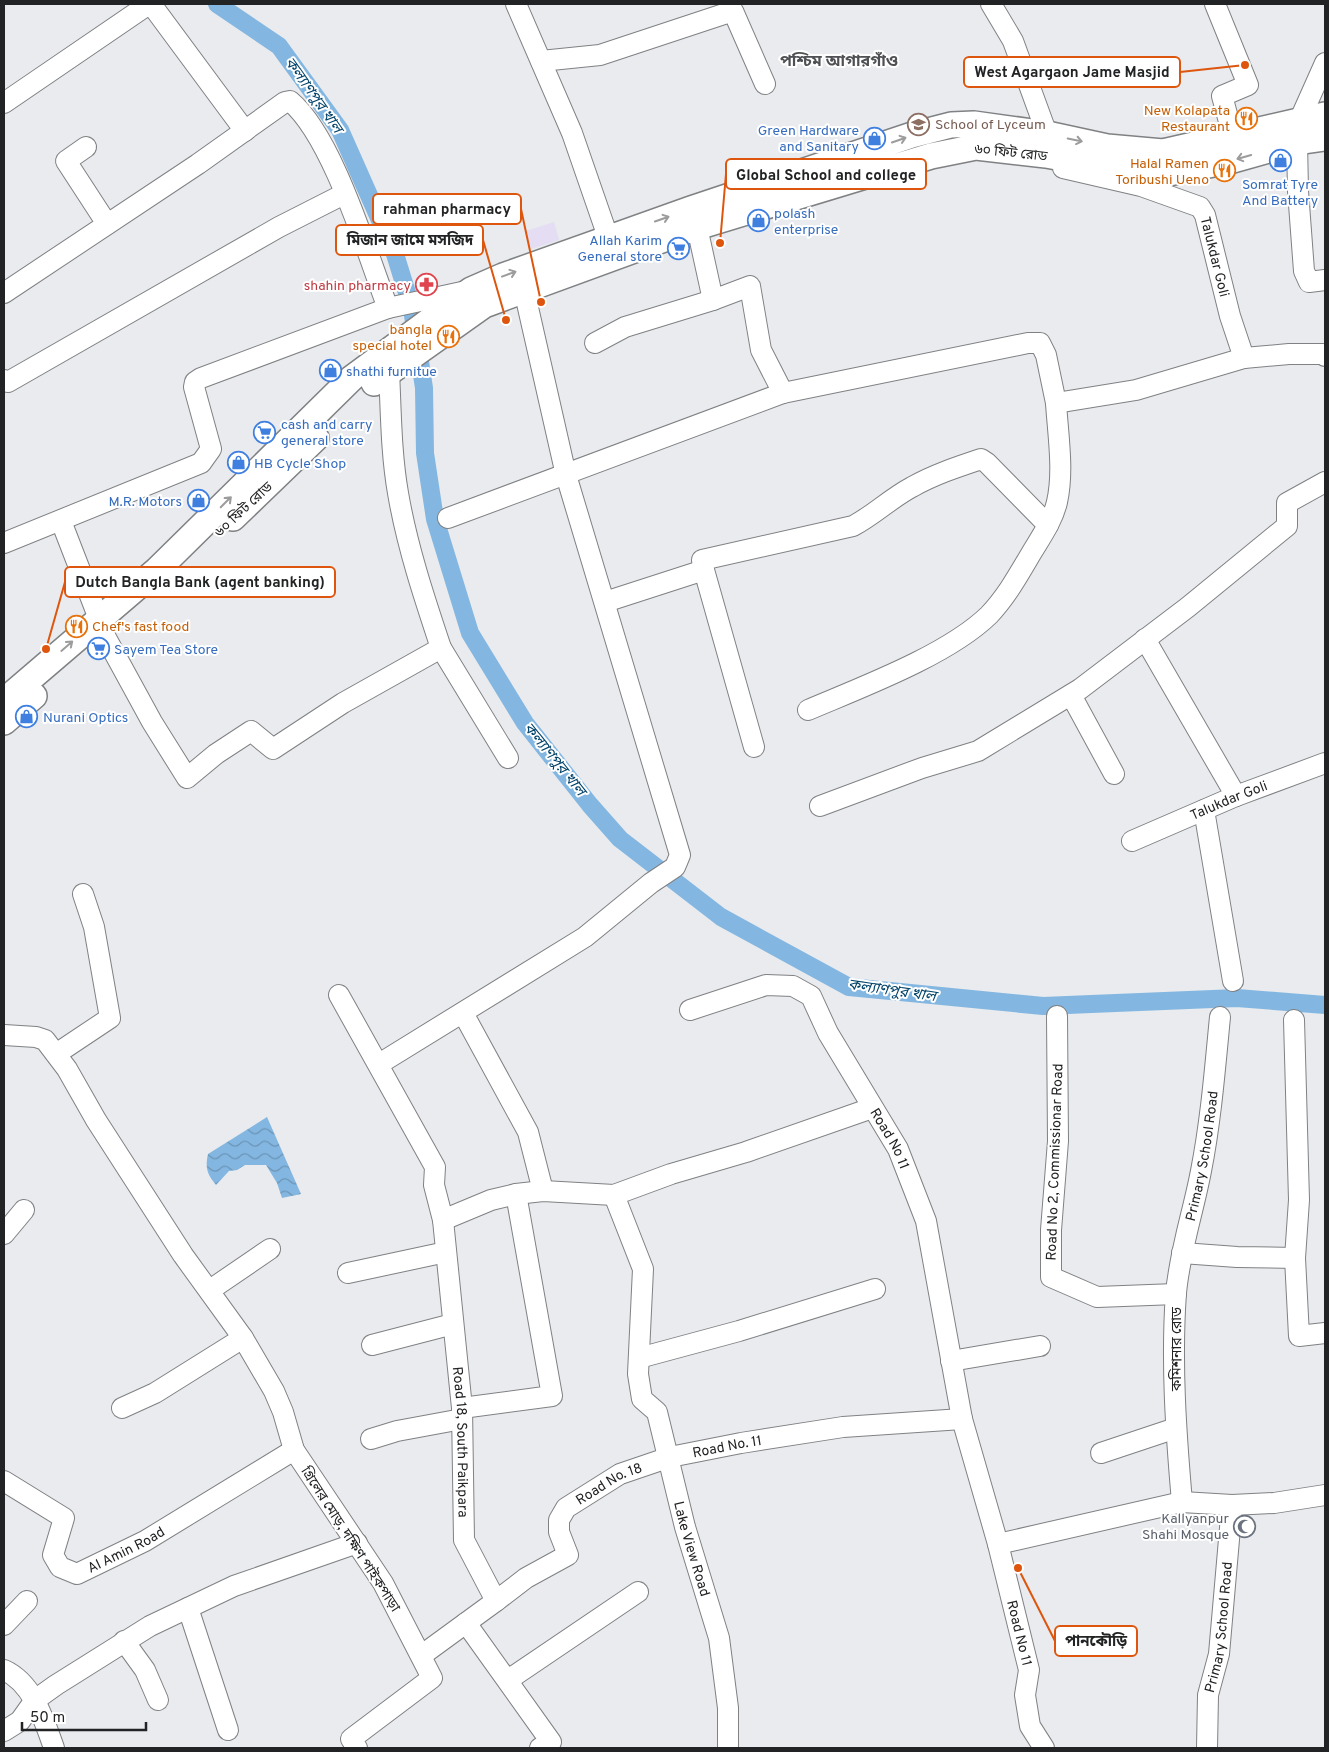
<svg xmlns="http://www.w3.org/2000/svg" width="1329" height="1752" font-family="Overpass,'Noto Sans Bengali',sans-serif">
<defs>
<pattern id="water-waves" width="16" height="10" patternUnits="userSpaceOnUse" patternTransform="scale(1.25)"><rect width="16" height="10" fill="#83b7e1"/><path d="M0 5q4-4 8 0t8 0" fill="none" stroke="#6b94b6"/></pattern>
</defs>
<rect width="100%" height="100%" fill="#e9ebee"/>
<path fill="#e4ddf3" d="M554,222l5,18 -28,9 -5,-18z"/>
<path fill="url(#water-waves)" d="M267,1117l34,77 -19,4 -5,-15 -11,-18h-21l-8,5 -8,1 -13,14c-9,-11 -11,-17 -8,-31z"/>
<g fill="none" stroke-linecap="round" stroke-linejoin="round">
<path stroke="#83b7e1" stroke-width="18" d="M217,4l62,42 61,84 55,124 17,55 12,79 1,65 10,66 35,114 55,90 65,82 30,34 101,78 128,70 194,19 194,-8 88,7"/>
<defs>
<g id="minor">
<path d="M151,4l94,127"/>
<path d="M516,4l56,129 36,104"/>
<path d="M991,4l22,37 34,93"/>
<path d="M1215,4l33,81 -26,11 11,40"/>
<path d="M541,61l59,-6 133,-44 32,73"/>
<path d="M4,103l145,-99"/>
<path d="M1300,119l25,-56"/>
<path d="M1297,142l1,49 6,80 5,11 16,-2"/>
<path d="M86,147l-20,14 41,63"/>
<path id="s1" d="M1063,168l78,18 59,21 5,8 25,101 14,42 45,-4h34l2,2"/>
<path d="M697,227l16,73 37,-14 11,64 22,43"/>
<path d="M4,293l194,-129 87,-62 5,-1c43,36 77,153 98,207"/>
<path d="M595,343l30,-16 88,-27"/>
<path d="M4,380l4,2 271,-155 65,-33"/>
<path d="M448,518l335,-125 245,-50h12l6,12 10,48 80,-13 108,-32"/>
<path d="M61,521l38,98"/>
<path d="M4,543l197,-80 10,-14 -17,-62 1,-5 6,-4 187,-70 83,-18"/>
<path d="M704,570l-2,-10 151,-34c21,-11 38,-28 59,-39 21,-12 45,-20 69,-28l6,4 61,62"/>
<path d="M605,602l99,-32 50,177"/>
<path d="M105,636l47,86 35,56 29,-24 35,-23 22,18 70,-46 98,-55c-17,-51 -34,-102 -43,-155 -7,-40 -7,-81 -9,-122"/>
<path d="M1145,639l91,157"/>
<path d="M441,648l67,110"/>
<path d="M1071,695l43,79"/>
<path d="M808,710c54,-23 140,-55 181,-95 18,-19 30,-41 43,-63 9,-15 21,-32 25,-50 7,-31 1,-67 -1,-99"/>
<path d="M820,806l102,-38 56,-17 102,-62 108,-82 99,-81v-23l38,-21"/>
<path d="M1204,810l29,171"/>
<path id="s2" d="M1132,841l104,-45 89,-33"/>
<path id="s3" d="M339,995l96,172 -1,18 9,35 19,188 2,132 32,61 -74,54"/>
<path id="s4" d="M690,1010l76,-25 27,1 18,10 17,37 70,116 28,72 36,198 36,125 31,126 -4,25 5,31 14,22"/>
<path d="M463,1013l65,119 15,59"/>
<path d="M1057,1016l1,125 -7,89v47l46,20 79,-3"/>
<path d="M1294,1020l5,180 -4,58 4,78 26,-3"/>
<path d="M4,1035l32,2 9,3 22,29 29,51 87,135 60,83 31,53 9,21 11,38 89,133 49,95 -81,61 6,9"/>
<path d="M56,1054l54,-36 -16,-91 -11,-33"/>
<path d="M379,1064l206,-127 66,-54 24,-16 5,-12 -114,-380 -42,-185"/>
<path id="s5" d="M614,1195l29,74 -5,105 4,25 15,13 28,115 34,111 9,70v40"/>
<path d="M443,1220l48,-20 25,-6 27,-3 71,4 57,-21 75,-22 126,-44"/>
<path d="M4,1234l20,-24"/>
<path d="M1182,1253l55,4 58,1"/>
<path d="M348,1273l98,-21"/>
<path d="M210,1290l60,-41"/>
<path d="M372,1345l81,-21"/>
<path d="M639,1358l100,-27 136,-42"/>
<path d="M951,1361l89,-15"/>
<path d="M122,1408l33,-15 88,-55"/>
<path d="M462,1408l90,-12 -36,-202"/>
<path d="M371,1439l26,-8 65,-12"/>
<path d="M1101,1453l75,-25"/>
<path id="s6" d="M4,1481l60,37 -11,37 7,12 17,7 68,-33 149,-91"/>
<path id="s7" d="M1182,1502c-6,-69 -11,-140 -6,-209 4,-43 17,-80 25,-122 10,-51 14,-103 19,-154"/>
<path d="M998,1544l184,-42 50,3 42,-2 51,-8"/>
<path id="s8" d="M496,1601l30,-23 42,-23 -9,-23v-12l7,-12 54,-34 50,-17 71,-14 102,-16 119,-8"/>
<path d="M188,1608l40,122"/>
<path d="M466,1623l85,119 -11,6"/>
<path d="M4,1625l23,-24"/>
<path d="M124,1641l21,29 13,30"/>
<path d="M4,1670c29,13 40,50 50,78"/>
<path d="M508,1680l130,-88"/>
<path d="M4,1731l16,-10 15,-21 21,-15 94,-59 84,-40 123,-43"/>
<path id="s9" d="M1207,1748l1,-53 11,-41 13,-149"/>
</g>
<path id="tertiary" d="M374,383l110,-78 213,-78 234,-71 45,-9 70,8 93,17 30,1 64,-13 64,-18 28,-4
M233,518l83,-80
M4,701l153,-131 195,-192 119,-88 32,-14 188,-67 221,-74 39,-10 23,-1 73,10 60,13 56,5 162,-37
M4,722l30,-26"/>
</defs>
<use href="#minor" stroke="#7f8183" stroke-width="22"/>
<use href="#tertiary" stroke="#7f8183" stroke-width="28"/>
<use href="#minor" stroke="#fff" stroke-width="20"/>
<use href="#tertiary" stroke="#fff" stroke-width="25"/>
</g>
<defs><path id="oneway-shaft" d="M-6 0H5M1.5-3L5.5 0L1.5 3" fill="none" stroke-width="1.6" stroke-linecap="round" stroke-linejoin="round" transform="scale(1.25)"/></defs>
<g stroke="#9c9c9c">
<use href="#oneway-shaft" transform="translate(899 140) rotate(-19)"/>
<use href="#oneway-shaft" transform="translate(1075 140) rotate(12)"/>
<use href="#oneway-shaft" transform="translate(1244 157) rotate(164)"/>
<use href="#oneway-shaft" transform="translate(662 219) rotate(-19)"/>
<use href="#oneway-shaft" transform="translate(509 274) rotate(-20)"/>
<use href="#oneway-shaft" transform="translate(226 502) rotate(-45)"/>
<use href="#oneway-shaft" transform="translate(67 646) rotate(-41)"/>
</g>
<defs>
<symbol id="restaurant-ring" viewBox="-11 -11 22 22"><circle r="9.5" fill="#fff" stroke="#e8710a" stroke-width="1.5"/><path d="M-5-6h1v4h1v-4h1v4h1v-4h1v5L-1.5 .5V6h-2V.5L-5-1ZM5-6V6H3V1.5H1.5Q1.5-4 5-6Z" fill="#e8710a"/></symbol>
<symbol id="school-ring" viewBox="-11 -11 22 22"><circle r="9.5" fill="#fff" stroke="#8d6e63" stroke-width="1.5"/><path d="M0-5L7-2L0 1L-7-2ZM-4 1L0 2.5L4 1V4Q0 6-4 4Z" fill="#8d6e63"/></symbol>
<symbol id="shop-ring" viewBox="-11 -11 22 22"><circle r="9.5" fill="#fff" stroke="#3f7fe0" stroke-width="1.5"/><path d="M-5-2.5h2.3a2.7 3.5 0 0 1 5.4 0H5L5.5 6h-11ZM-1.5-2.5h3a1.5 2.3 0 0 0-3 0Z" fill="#3f7fe0"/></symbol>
<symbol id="supermarket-ring" viewBox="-11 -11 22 22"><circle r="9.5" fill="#fff" stroke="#3f7fe0" stroke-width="1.5"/><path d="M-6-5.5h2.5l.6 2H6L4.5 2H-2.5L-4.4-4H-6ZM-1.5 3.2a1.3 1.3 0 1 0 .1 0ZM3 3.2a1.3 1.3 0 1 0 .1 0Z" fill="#3f7fe0"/></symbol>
<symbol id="pharmacy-ring" viewBox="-11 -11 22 22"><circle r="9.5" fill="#fff" stroke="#e0444e" stroke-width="1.5"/><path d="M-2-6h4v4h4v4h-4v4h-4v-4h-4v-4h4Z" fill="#e0444e"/></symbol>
<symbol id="mosque-ring" viewBox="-11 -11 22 22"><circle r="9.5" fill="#fff" stroke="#6b7280" stroke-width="1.5"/><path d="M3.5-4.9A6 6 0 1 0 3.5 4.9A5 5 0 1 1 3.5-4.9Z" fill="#6b7280"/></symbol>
</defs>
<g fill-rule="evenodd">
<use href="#restaurant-ring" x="1234" y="106" width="25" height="25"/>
<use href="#school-ring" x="906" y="112" width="25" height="25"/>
<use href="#shop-ring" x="862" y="126" width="25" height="25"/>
<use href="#shop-ring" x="1268" y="148" width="25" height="25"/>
<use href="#restaurant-ring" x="1212" y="158" width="25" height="25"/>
<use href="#shop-ring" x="746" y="208" width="25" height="25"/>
<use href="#supermarket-ring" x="666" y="236" width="25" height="25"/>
<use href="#pharmacy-ring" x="414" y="272" width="25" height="25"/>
<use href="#restaurant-ring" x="436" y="324" width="25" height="25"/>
<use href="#shop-ring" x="318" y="358" width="25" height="25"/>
<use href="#supermarket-ring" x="252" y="420" width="25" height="25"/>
<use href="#shop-ring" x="226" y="450" width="25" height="25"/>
<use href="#shop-ring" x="186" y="488" width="25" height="25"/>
<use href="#restaurant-ring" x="64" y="614" width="25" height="25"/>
<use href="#supermarket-ring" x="86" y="636" width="25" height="25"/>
<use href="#shop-ring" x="14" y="704" width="25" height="25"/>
<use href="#mosque-ring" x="1232" y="1514" width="25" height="25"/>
</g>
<g text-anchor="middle" stroke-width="4" stroke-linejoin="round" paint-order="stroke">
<g font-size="14" fill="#c56008" stroke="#fff" text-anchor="end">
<text x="1230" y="115">New Kolapata<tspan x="1230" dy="16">Restaurant</tspan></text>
<text x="1209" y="168">Halal Ramen<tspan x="1209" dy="16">Toribushi Ueno</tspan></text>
<text x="432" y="334">bangla<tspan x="432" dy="16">special hotel</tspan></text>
<text x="92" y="631" text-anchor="start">Chef's fast food</text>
</g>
<g font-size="14" fill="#785e54" stroke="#fff" text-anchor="start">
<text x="935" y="129">School of Lyceum</text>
</g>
<g font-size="14" fill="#366cbe" stroke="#fff" text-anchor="start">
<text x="859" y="135" text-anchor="end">Green Hardware<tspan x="859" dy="16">and Sanitary</tspan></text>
<text x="1280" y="189" text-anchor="middle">Somrat Tyre<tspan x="1280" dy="16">And Battery</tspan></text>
<text x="774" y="218">polash<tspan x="774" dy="16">enterprise</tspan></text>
<text x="662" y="245" text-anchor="end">Allah Karim<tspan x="662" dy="16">General store</tspan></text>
<text x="346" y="376">shathi furnitue</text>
<text x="281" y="429">cash and carry<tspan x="281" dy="16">general store</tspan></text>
<text x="254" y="468">HB Cycle Shop</text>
<text x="182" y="506" text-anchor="end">M.R. Motors</text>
<text x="114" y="654">Sayem Tea Store</text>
<text x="43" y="722">Nurani Optics</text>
</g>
<g font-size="14" fill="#222324" stroke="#fff">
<text transform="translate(1011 152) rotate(6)" y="5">৬০ ফিট রোড</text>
<text dy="5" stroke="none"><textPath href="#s1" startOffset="195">Talukdar Goli</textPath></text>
<text transform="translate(243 509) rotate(-43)" y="5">৬০ ফিট রোড</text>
<text dy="5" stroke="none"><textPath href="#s2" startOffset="105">Talukdar Goli</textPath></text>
<text dy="5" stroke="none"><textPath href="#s4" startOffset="291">Road No 11</textPath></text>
<text dy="5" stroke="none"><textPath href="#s7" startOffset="349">Primary School Road</textPath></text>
<text transform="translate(1054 1162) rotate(-88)" y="5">Road No 2, Commissionar Road</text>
<text transform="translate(1176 1349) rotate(-90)" y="5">কমিশনার রোড</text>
<text dy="5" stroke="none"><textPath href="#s3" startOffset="474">Road 18, South Paikpara</textPath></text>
<text dy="5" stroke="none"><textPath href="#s8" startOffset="311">Road No. 11</textPath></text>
<text dy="5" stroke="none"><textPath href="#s8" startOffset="186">Road No. 18</textPath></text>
<text transform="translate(351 1539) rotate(57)" y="5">গ্রিলের মোড়, দক্ষিণ পাইকপাড়া</text>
<text dy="5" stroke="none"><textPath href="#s6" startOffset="196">Al Amin Road</textPath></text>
<text dy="5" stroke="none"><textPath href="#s5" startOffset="371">Lake View Road</textPath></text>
<text dy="5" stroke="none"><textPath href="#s9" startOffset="122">Primary School Road</textPath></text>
<text dy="5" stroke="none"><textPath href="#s4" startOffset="804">Road No 11</textPath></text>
</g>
<g font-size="14" fill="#be3a42" stroke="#fff" text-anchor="end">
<text x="411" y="290">shahin pharmacy</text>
</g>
<g font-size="14" fill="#5b616d" stroke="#fff" text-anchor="end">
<text x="1229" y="1523">Kallyanpur<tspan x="1229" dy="16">Shahi Mosque</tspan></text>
</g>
<g font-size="15" font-style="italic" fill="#02436a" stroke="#fff">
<text transform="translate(314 95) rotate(55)" y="5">কল্যাণপুর খাল</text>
<text transform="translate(555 759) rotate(51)" y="5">কল্যাণপুর খাল</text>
<text transform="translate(892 990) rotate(8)" y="5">কল্যাণপুর খাল</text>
</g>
<g font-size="16" font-weight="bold" fill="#4f5053" stroke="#fff">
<text x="839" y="66">পশ্চিম আগারগাঁও</text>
</g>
</g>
<path fill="none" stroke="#de560d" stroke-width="2" d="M1245 65L1180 72M720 243L726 174M541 302L521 209M506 320L483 240M46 649L65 582M1018 1568L1055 1641"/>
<g fill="#de560d" stroke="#fff" stroke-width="2">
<circle cx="1245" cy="65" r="5"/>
<circle cx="720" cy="243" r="5"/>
<circle cx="541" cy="302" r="5"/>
<circle cx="506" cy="320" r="5"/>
<circle cx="46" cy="649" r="5"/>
<circle cx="1018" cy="1568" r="5"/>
</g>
<g fill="#fff" stroke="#de560d" stroke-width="2">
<rect x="964" y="57" width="216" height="30" rx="5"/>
<rect x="726" y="159" width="200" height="30" rx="5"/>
<rect x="373" y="194" width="148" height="30" rx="5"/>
<rect x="336" y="225" width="147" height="30" rx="5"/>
<rect x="65" y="567" width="270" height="30" rx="5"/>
<rect x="1055" y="1626" width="82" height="30" rx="5"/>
</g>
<g font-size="15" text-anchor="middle" font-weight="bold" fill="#222324">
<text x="1072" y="77">West Agargaon Jame Masjid</text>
<text x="826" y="180">Global School and college</text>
<text x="447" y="214">rahman pharmacy</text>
<text x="410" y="245">মিজান জামে মসজিদ</text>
<text x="200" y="587">Dutch Bangla Bank (agent banking)</text>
<text x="1096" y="1646">পানকৌড়ি</text>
</g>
<rect width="1329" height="1752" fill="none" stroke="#222324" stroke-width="10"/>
<path d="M22 1722v8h124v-8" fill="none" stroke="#222324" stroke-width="2.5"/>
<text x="30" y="1722" font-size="15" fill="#222324" stroke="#ffffff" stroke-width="4" paint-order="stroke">50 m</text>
</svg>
